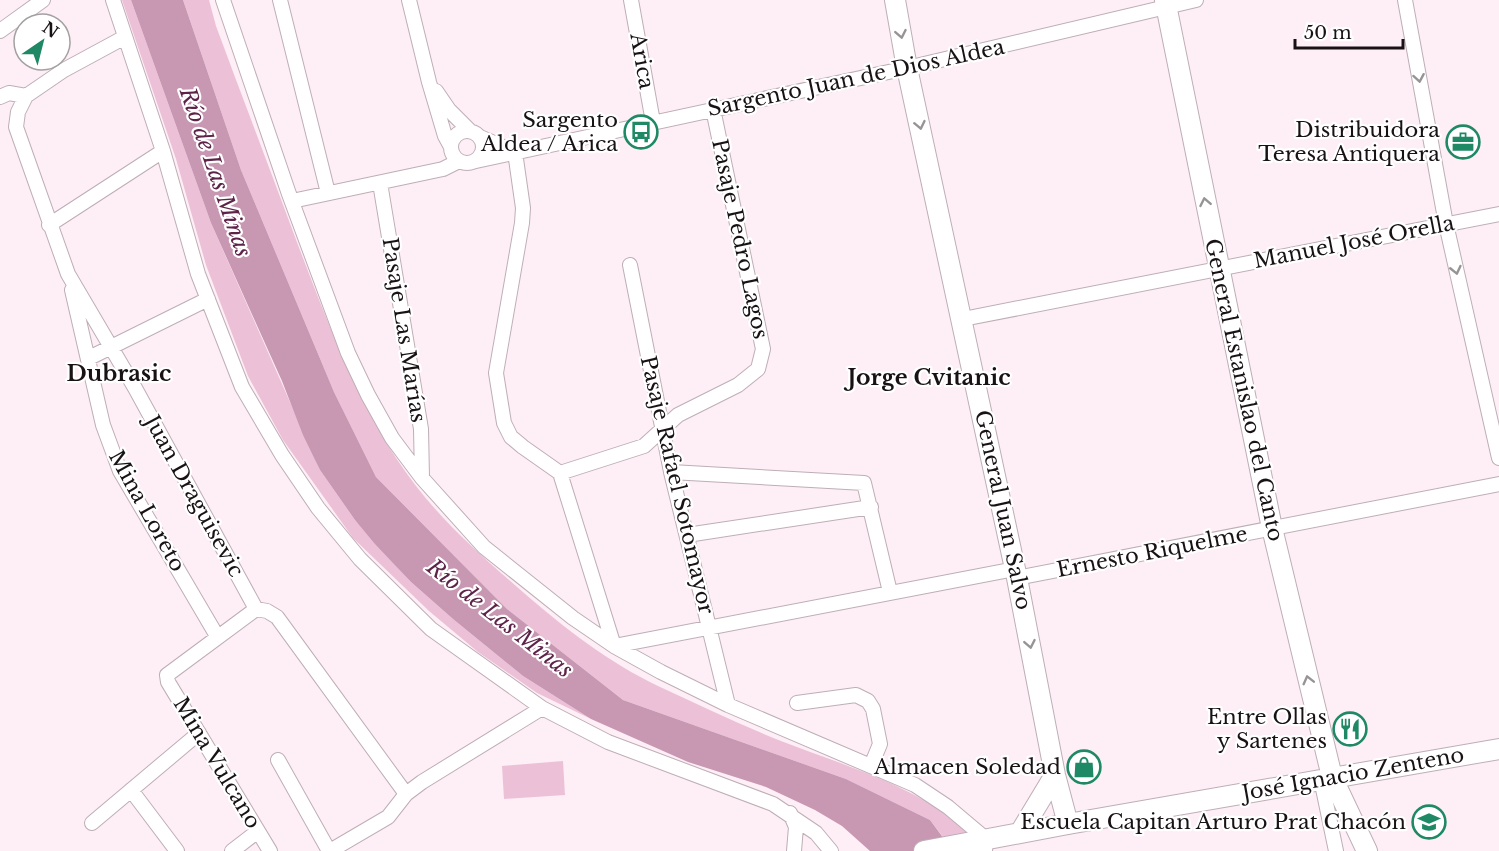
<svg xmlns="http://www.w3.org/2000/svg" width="1499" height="851" font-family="'Libre Baskerville',serif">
<rect width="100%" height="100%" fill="#feeef6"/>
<path fill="#ecc1d8" d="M122,0h9l80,223 109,247 35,50 56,62 42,37 70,57 68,43 -54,-26 -59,-41 -49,-41 -76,-73 -70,-98 -35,-64 -42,-111 -30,-106z
M183,0h26l7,26c27,73 55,146 82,219 32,83 63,169 118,241 31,40 70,74 108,107 40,35 86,70 134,93 41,19 81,38 123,55 59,23 144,47 187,93l-25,3 -13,-17 -84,-41 -223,-79 -116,-91 -131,-132 -42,-85 -93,-222z
M563,761l2,34 -61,4 -2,-33z"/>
<path fill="#c897b2" d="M131,0h52l58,170 93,222 42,85 131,132 116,91 223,79 84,41 23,31h-83l-28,-25 -27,-16 -49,-23 -78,-25 -97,-43 -68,-43 -70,-57 -42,-37 -36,-38 -20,-24 -35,-50 -17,-35 -21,-54 -71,-158z"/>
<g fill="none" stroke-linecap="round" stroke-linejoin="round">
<defs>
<path id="street" d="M113,0l50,151 35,123 44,113 40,68 36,53 42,51 71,70 111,79 66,34 165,62 43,29 15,18
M223,0l66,194 59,159 20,42 24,43 30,40 62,69 89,71 41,28 47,26 67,33 187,80 33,22 38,32 -1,12
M280,0l48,193
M409,0l20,82 16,54 6,11
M631,0l22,122
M1405,0l41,224 53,234
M0,31l43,-31
M436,91l13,19 21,21
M26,96l-8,16 -2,15 52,147 67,114 121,221
M0,97l9,-4 17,3 38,-26 61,-33
M451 147a16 16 0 1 1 32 0a16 16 0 1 1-32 0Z
M480,137l35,15
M515,152l8,56 -1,15 -26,150 8,50 7,14 12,10 37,26 54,173 401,-77
M476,161l431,-93 289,-68
M380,183l41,246 1,49
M292,201l151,-32 16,-8
M49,225l114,-74
M630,265l41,207 57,233
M72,290l31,135 17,46 97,165
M963,319l536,-105
M89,358l119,-59
M671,472l193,11 26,109
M560,473l84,-27 34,-31 60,-30 20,-16 5,-20 -50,-240
M687,535l184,-28
M1017,578l482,-94
M256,609l-89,66 1,7 102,169
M256,609l11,2 10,6 129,177
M797,703l59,-8 12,6 5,8 7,35 -9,22
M278,760l51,91
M1321,779l15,72
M131,790l46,61
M790,813l6,14 -2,24
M92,823l107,-90
M232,851l26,-20
M330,851l58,-34 18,-23 16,-12 120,-74"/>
<path id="secondary" d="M895,0l12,68 110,510 38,197 13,49
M1165,0l107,528 60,249 35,74
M1020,833l35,-58
M924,851l144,-27 431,-75"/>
</defs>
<use href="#street" stroke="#beaeb6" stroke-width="16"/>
<use href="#secondary" stroke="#beaeb6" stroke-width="22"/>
<use href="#street" stroke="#fff" stroke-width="14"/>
<use href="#secondary" stroke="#fff" stroke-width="20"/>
</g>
<defs><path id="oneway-chevron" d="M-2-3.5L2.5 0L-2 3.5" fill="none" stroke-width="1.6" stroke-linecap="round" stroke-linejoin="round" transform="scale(1.5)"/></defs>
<g stroke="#979496">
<use href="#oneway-chevron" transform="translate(901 34) rotate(79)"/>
<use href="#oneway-chevron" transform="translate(1419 78) rotate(80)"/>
<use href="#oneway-chevron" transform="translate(920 125) rotate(78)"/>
<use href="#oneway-chevron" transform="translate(1205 202) rotate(-101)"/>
<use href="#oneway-chevron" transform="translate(1456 270) rotate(77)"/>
<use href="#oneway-chevron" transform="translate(1030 644) rotate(79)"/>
<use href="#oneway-chevron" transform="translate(1308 680) rotate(-104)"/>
</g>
<defs>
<symbol id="bus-ring" viewBox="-11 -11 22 22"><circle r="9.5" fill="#fff" stroke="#1f8865" stroke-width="1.5"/><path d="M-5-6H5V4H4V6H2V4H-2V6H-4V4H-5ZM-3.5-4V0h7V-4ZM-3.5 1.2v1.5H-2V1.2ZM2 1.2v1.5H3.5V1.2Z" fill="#1f8865"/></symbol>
<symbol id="office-ring" viewBox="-11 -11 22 22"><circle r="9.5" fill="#fff" stroke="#1f8865" stroke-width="1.5"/><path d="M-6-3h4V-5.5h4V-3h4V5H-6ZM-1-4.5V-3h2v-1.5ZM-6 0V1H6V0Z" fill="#1f8865"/></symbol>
<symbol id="restaurant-ring" viewBox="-11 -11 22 22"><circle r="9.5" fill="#fff" stroke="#1f8865" stroke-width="1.5"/><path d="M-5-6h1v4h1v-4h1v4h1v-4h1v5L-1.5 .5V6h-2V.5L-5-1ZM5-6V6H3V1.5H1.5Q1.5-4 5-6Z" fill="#1f8865"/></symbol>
<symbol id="shop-ring" viewBox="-11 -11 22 22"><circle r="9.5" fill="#fff" stroke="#1f8865" stroke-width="1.5"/><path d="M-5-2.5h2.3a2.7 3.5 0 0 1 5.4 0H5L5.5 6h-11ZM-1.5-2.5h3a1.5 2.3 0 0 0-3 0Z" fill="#1f8865"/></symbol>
<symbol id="school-ring" viewBox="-11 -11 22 22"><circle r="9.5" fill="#fff" stroke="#1f8865" stroke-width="1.5"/><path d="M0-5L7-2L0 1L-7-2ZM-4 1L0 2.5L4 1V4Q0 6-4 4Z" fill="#1f8865"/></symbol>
</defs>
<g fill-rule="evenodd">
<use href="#bus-ring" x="622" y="113" width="38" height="38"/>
<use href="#office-ring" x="1444" y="123" width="38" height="38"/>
<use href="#restaurant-ring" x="1331" y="710" width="38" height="38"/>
<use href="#shop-ring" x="1065" y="748" width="38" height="38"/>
<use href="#school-ring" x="1410" y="803" width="38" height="38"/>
</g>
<g text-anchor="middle" stroke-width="4.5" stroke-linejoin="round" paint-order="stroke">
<g font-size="21" fill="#181215" stroke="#fff">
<text transform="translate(642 61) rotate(80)" y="7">Arica</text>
<text transform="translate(856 78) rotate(-12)" y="7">Sargento Juan de Dios Aldea</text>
<text transform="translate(740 239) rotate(78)" y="7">Pasaje Pedro Lagos</text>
<text transform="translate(1354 242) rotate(-11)" y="7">Manuel José Orella</text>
<text transform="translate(404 330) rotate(81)" y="7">Pasaje Las Marías</text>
<text transform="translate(1244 390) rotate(78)" y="7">General Estanislao del Canto</text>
<text transform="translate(677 485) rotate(77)" y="7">Pasaje Rafael Sotomayor</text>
<text transform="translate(194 496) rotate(61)" y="7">Juan Draguisevic</text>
<text transform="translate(1003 510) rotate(78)" y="7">General Juan Salvo</text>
<text transform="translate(147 511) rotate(61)" y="7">Mina Loreto</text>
<text transform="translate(1152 552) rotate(-11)" y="7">Ernesto Riquelme</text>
<text transform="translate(217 763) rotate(59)" y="7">Mina Vulcano</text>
<text transform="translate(1353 774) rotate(-10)" y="7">José Ignacio Zenteno</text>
</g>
<g font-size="21" fill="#181215" stroke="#fff" text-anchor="end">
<text x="618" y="127">Sargento<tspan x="618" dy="24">Aldea / Arica</tspan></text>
<text x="1440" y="137">Distribuidora<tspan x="1440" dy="24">Teresa Antiquera</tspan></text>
<text x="1327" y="724">Entre Ollas<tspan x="1327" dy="24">y Sartenes</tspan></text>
<text x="1061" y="774">Almacen Soledad</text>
<text x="1406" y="829">Escuela Capitan Arturo Prat Chacón</text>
</g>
<g font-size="22" font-style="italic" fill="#5e2348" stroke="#fff">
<text transform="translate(216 172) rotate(71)" y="8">Río de Las Minas</text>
<text transform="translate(500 618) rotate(38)" y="8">Río de Las Minas</text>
</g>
<g font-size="22" font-weight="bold" fill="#181215" stroke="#fff">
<text x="119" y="381">Dubrasic</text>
<text x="929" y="385">Jorge Cvitanic</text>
</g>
</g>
<g transform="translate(42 42) rotate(35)"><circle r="28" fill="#ffffff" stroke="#a3a0a1" stroke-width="1.5"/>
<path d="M0-4.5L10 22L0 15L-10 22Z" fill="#1f8865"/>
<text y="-9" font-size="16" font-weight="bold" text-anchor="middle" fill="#181215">N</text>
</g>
<path d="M1295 39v9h108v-9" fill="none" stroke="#181215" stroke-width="3"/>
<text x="1304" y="39" font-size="18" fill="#181215" stroke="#ffffff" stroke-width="4.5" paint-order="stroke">50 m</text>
</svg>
